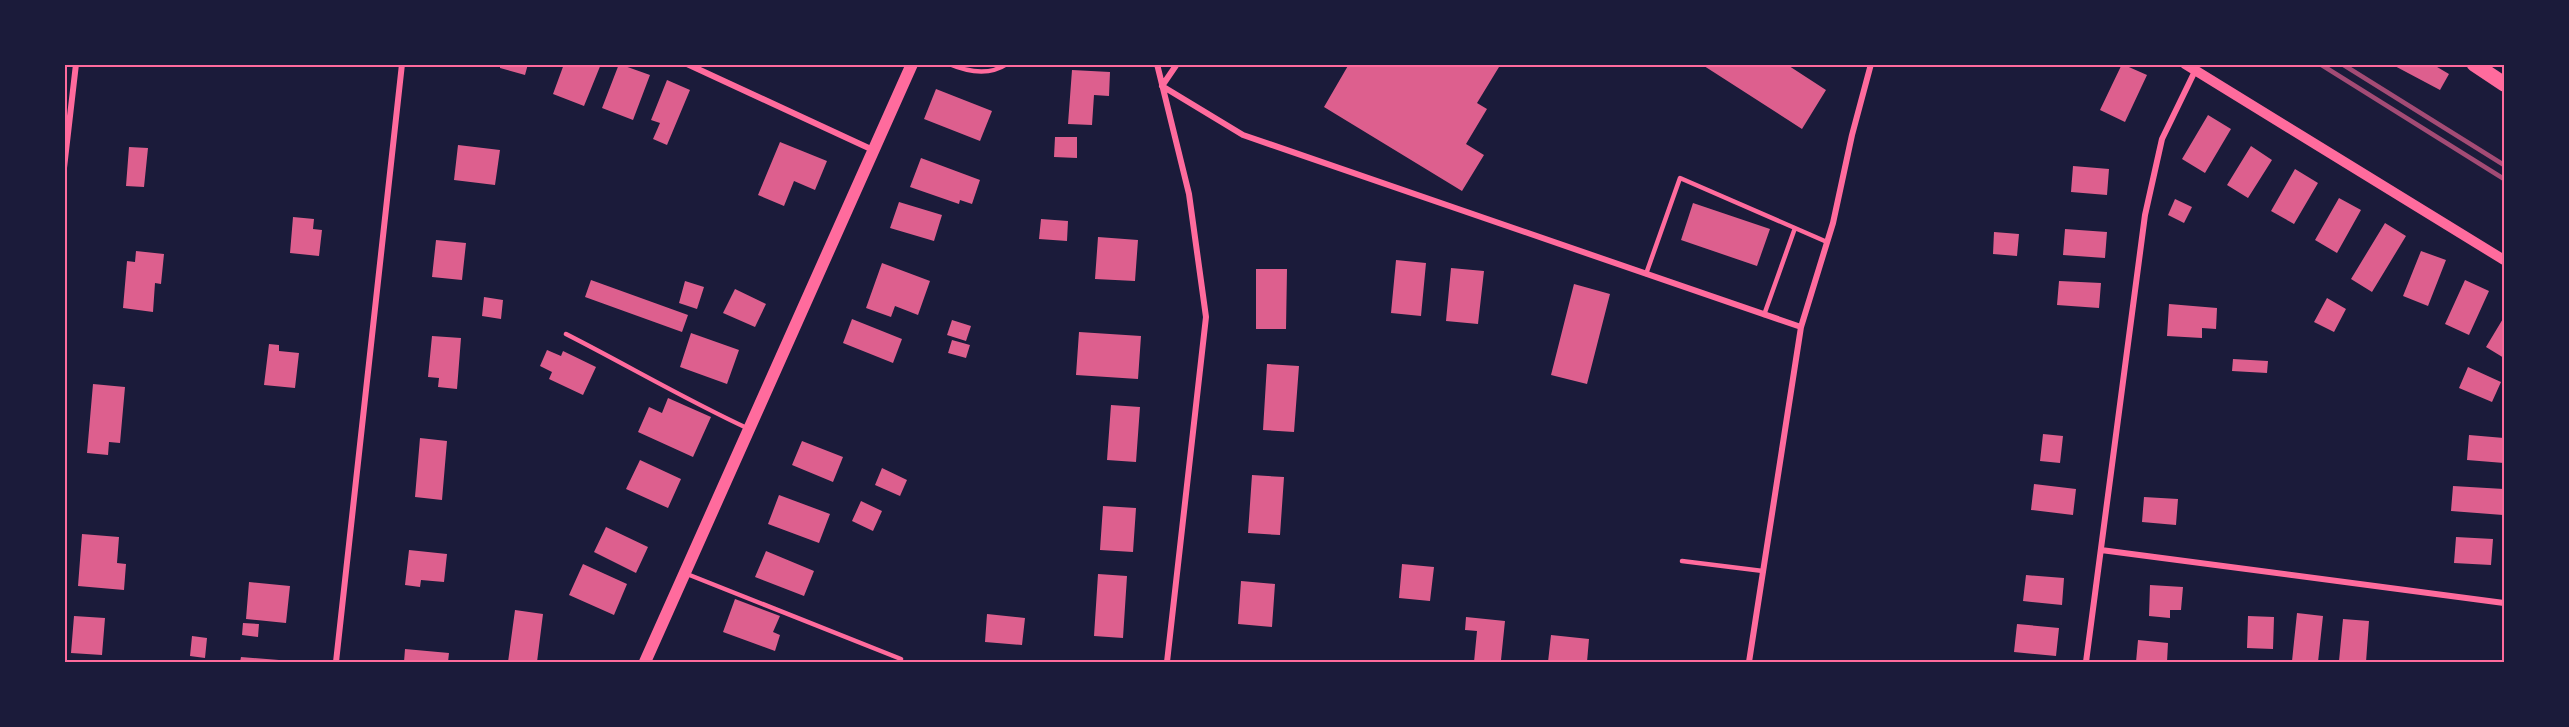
<svg xmlns="http://www.w3.org/2000/svg" width="2569" height="727" font-family="'Roboto Condensed',sans-serif">
<rect width="100%" height="100%" fill="#1b1b3a"/>
<path fill="#dd5f8e" d="M500,64h28l-3,11 -25,-7z
M564,64h37l-17,42 -31,-12z
M619,64l31,11 -17,45 -31,-12z
M1349,64h146l4,3 -22,36 10,6 -21,35 18,11 -22,36 -138,-84z
M1701,64h85l40,26 -24,39z
M2122,64l25,11 -22,47 -25,-12z
M2391,64h41l17,10 -9,16z
M1072,70l38,2 -1,24 -15,-1 -2,30 -24,-1z
M667,80l23,10 -23,55 -14,-6 7,-16 -9,-3z
M936,89l56,22 -12,30 -56,-22z
M2208,115l23,14 -26,44 -23,-14z
M1055,137h22v21l-23,-1z
M780,142l47,19 -12,29 -21,-9 -10,25 -26,-11z
M458,145l42,5 -5,35 -41,-5z
M2251,146l21,14 -24,38 -21,-13z
M129,147l19,1 -4,39 -18,-1z
M921,158l59,22 -8,24 -12,-4 -1,4 -49,-17z
M2073,166l36,3 -2,26 -36,-3z
M2295,169l23,14 -24,41 -23,-13z
M2339,198l22,12 -24,43 -22,-13z
M2175,199l17,8 -8,16 -16,-8z
M899,202l43,13 -8,26 -44,-13z
M1693,203l77,26 -13,37 -76,-26z
M293,217l21,2 -1,10 9,1 -3,26 -29,-3z
M1041,219l27,2 -1,20 -28,-2z
M2385,223l21,13 -34,56 -21,-13z
M2065,229l42,3 -2,26 -42,-3z
M1994,232l25,2 -2,22 -24,-2z
M1098,237l40,3 -3,41 -40,-2z
M436,240l30,3 -4,37 -30,-3z
M136,251l28,3 -3,30 -6,-1 -2,29 -30,-4 4,-47 8,1z
M2421,251l25,9 -18,46 -25,-10z
M1396,260l30,3 -5,53 -30,-3z
M882,263l48,18 -12,34 -23,-9 -4,11 -25,-9z
M1451,268l33,3 -6,53 -32,-3z
M1256,269h31l-1,60h-30z
M591,280l97,35 -6,17 -97,-35z
M2465,280l24,11 -20,44 -24,-11z
M685,281l19,6 -7,22 -18,-6z
M2059,281l42,2 -2,25 -42,-3z
M1574,284l36,10 -23,90 -36,-9z
M735,289l31,15 -11,23 -32,-14z
M484,297l19,3 -2,19 -19,-3z
M2327,298l19,11 -12,23 -20,-10z
M2169,304l48,4 -1,21 -14,-1v10l-35,-2z
M2504,317v41l-18,-11z
M852,319l50,20 -9,24 -50,-20z
M952,320l19,6 -5,15 -19,-6z
M1079,332l62,4 -3,43 -62,-4z
M691,333l48,17 -12,34 -47,-17z
M432,336l29,2 -4,51 -19,-2 1,-9 -11,-1z
M952,340l18,5 -4,13 -18,-5z
M269,344l10,1v6l20,2 -4,35 -31,-3z
M547,350l14,6 2,-5 33,16 -13,28 -34,-16 3,-7 -12,-6z
M2233,359l35,2 -1,12 -35,-2z
M1267,364l32,2 -5,66 -31,-2z
M2468,367l33,15 -9,20 -33,-14z
M93,384l32,3 -5,56 -11,-1 -1,13 -21,-2z
M668,398l43,19 -18,40 -55,-25 11,-25 13,6z
M1111,405l29,2 -4,55 -29,-2z
M2043,434l20,2 -3,27 -20,-2z
M2469,435l35,3v25l-37,-3z
M420,438l27,3 -5,59 -27,-3z
M802,441l41,16 -10,25 -41,-17z
M640,460l41,19 -13,29 -42,-19z
M882,468l25,12 -7,16 -25,-11z
M1252,475l32,2 -4,58 -32,-2z
M2034,484l42,5 -3,26 -42,-5z
M2453,486l51,3 -1,26 -52,-4z
M779,495l51,19 -11,29 -51,-19z
M2144,497l34,2 -2,26 -34,-3z
M861,501l21,10 -9,20 -21,-10z
M1103,506l33,2 -3,44 -33,-2z
M606,527l42,20 -12,26 -42,-21z
M82,534l37,3 -2,26 9,1 -2,26 -46,-4z
M2456,537l37,2 -2,26 -37,-2z
M409,550l38,4 -3,28 -23,-2 -1,7 -15,-2z
M766,551l48,20 -10,25 -49,-19z
M583,564l44,20 -13,31 -45,-20z
M1402,564l32,3 -4,34 -31,-3z
M1098,574l29,2 -4,62 -29,-2z
M2026,575l38,3 -2,27 -39,-4z
M1241,581l34,3 -3,43 -34,-3z
M249,582l41,4 -4,37 -40,-4z
M2150,585l33,2 -2,23h-11v8l-21,-2z
M735,599l45,17 -7,16 7,3 -5,16 -52,-19z
M515,610l28,4 -6,48h-29z
M2297,613l26,3 -5,46 -26,-1z
M987,614l38,4 -3,27 -37,-3z
M74,616l31,2 -3,37 -31,-2z
M2248,616l26,1 -1,32 -26,-1z
M1466,617l39,4 -4,39 12,2h-39l3,-31 -12,-1z
M2343,619l26,2 -3,41 -27,-1z
M243,623l16,1 -1,13 -16,-2z
M2017,624l42,4 -3,28 -42,-4z
M1551,635l38,4 -2,23h-39z
M192,636l15,2 -2,20 -15,-2z
M2138,640l30,3 -1,19h-31z
M405,649l44,4 -1,9h-44z
M241,657l38,3v2h-39z"/>
<g fill="none" stroke-linecap="round" stroke-linejoin="round">
<path stroke="#ff6b9d" stroke-width="4.5" d="M949,64c19,8 40,12 58,0
M1646,274l34,-96 147,64
M1764,315l31,-87
M566,334c61,31 120,66 183,95
M1682,561l81,10
M687,574l214,85"/>
<path stroke="#ff6b9d" stroke-width="6" d="M687,64l186,86
M1157,64l32,130 17,123 -39,345
M1177,64l-15,22 81,49 558,192
M64,168l12,-104
M2101,550l403,53
M336,662l66,-598
M1749,662l52,-335 32,-104 19,-88 19,-71
M2086,662l59,-447 17,-76 33,-68"/>
<path stroke="#ff6b9d" stroke-width="10" d="M2185,64l319,196"/>
<path stroke="#ff6b9d" stroke-width="12" d="M645,662l267,-598"/>
<path stroke="#ff6b9d" stroke-width="15" d="M2474,64l30,20"/>
<path stroke="#a44b75" stroke-width="4.5" d="M2320,64l184,115
M2342,64l162,101"/>
</g>
<rect width="2569" height="727" fill="none" stroke="#1b1b3a" stroke-width="132"/>
<rect x="66" y="66" width="2437" height="595" fill="none" stroke="#ff6b9d" stroke-width="2"/>
</svg>
